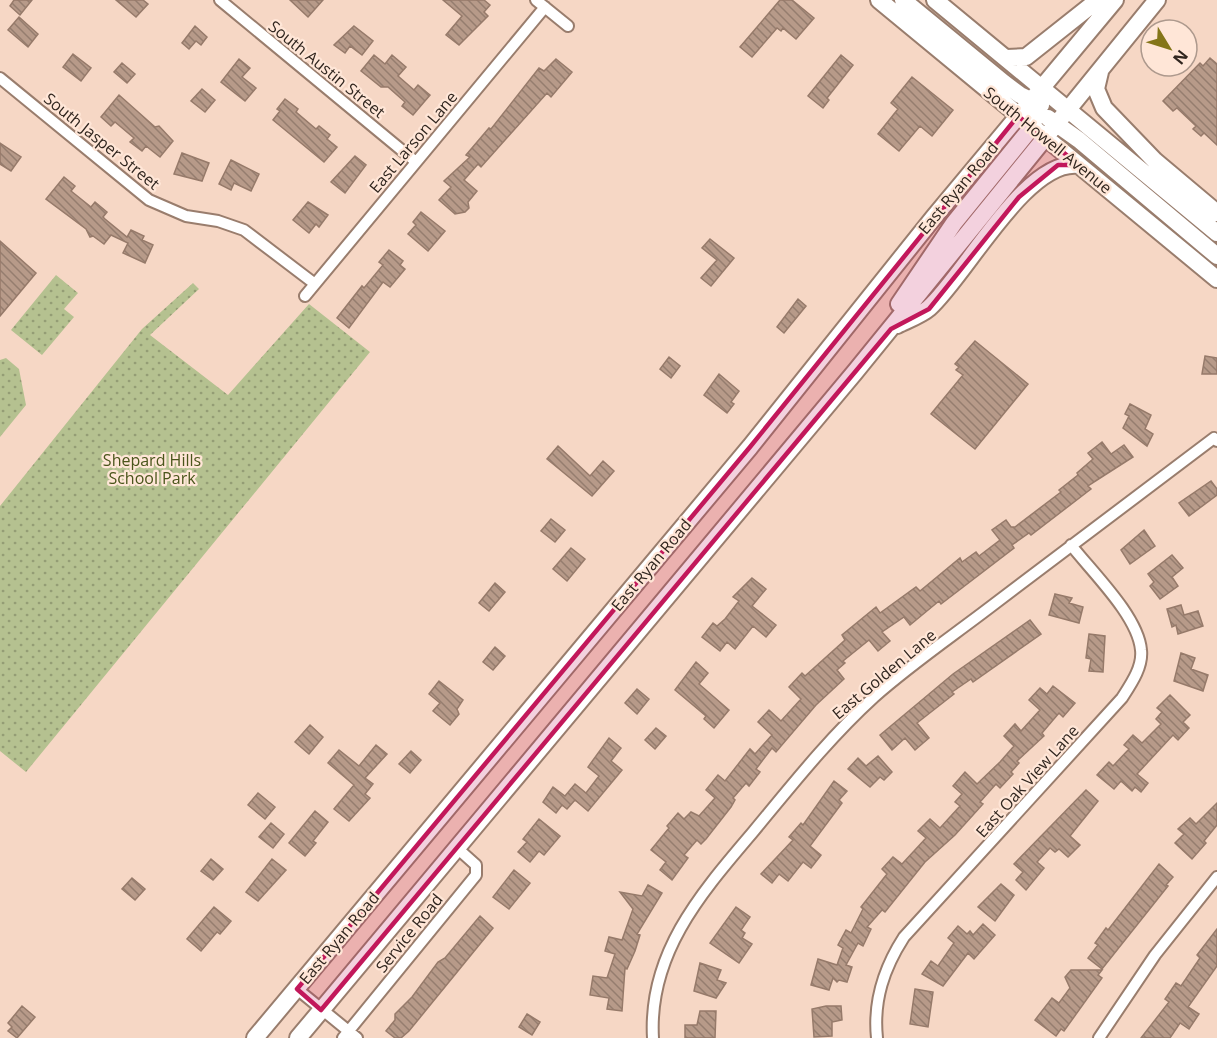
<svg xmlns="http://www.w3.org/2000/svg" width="1217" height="1038" font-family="'Open Sans',sans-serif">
<defs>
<pattern id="park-dots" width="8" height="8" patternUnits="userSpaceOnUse" patternTransform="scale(1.5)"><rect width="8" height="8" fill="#b5c190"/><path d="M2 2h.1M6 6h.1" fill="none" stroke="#949d75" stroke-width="1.8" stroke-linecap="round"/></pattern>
<pattern id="building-back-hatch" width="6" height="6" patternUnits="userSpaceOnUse" patternTransform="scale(1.5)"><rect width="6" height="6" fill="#b79a89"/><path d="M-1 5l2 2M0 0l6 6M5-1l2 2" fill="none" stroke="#957d6f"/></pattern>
</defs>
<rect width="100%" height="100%" fill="#f6d7c5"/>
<path fill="url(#park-dots)" d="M56,275l22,18 -14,16 10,8 -32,38 -31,-25z
M193,283l6,6 -49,46 78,60 81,-91 61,48 -344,420 -26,-21v-245l142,-177z
M6,358l13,11 7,36 -26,32v-77z"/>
<path fill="url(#building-back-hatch)" stroke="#967a6a" stroke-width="1.5" d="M14,0h18l-12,15 -10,-9z
M116,0h27l5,4 -12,13z
M290,0h33l-15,17z
M443,0h41l6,5 -6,7 4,4 -29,29 -13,-10 16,-19z
M780,0h12l22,18 -18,21 -13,-11 -2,3 -4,-3 -25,29 -12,-10z
M19,17l19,17 -10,13 -20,-17z
M195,26l12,11 -6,8 -5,-4 -7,8 -7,-6z
M354,26l19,15 -11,14 -12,-9 -5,7 -11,-8z
M73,54l18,14 -10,13 -18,-14z
M374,55l11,9 7,-9 14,12 -8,9 16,14 4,-5 12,10 -17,20 -11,-9 3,-4 -17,-15h-7l-20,-16z
M841,55l12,10 -26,33 2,2 -6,8 -15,-12z
M1210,58l7,6v81l-13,-12 -3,3 -8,-7 3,-3 -19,-18 -4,3 -10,-10 37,-38 3,3z
M239,59l11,9 -8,9 14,11 -11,13 -24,-19z
M556,59l16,13 -21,25 -4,-4 -66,74 -3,-3 -14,16 13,11 -9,11 1,6 -4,4 -10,2 -16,-14 12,-13 -7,-6 26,-24 -4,-2 23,-27 2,1 48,-61 5,3z
M122,63l13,11 -8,9 -13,-11z
M912,77l41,33 -21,26 -12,-10 -21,25 -21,-17 20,-25 -7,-6z
M202,89l13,11 -10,12 -14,-11z
M119,95l36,32 4,-1 14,15 -13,16 -14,-11 -4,5 -12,-9 4,-4 -19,-16 -4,4 -10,-9z
M285,99l13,10 -2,3 20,17 3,-3 11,9 -3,4 10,8 -13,15 -51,-42 7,-9 -3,-2z
M0,143l21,14 -10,14 -11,-7z
M182,153l27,10 -7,18 -28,-7z
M355,156l11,9 -21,28 -14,-11z
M231,160l28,14 -8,17 -17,-8 -3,7 -12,-6z
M64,177l11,9 -4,5 20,16 4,-5 12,10 -4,5 2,2 22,18 4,-7 13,6 -2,4 11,5 -8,18 -22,-10 5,-10 -17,-8 -7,9 -11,-8 -3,1 -4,-8 -40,-30z
M308,202l20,13 -9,12 -3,-3 -7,9 -16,-13z
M421,212l24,19 -17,20 -20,-17 8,-9 -3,-3z
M710,239l24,19 -23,28 -10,-8 16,-18 -15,-12z
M0,241l36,32 -36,43z
M389,250l14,11 -3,4 5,4 -15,18 -7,-5 -34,46 -12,-10 25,-32 2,2 19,-23 -4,-3z
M798,299l8,7 -22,27 -7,-6z
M975,341l53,43 -53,65 -44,-35 32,-39 -7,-5 3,-3 -4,-3z
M1205,356l12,2v16h-15z
M669,357l11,9 -9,12 -11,-9z
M719,374l20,17 -8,11 3,2 -7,9 -23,-18z
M1130,404l21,11 -6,14 8,5 -6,12 -24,-18 6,-12 -4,-2z
M1102,442l9,12 13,-9 9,12 -36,23 -9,6 3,3 -60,46 -2,-2 -17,12 2,3 -73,56 -2,-3 -29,24 -6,-8 -22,15 8,9 -12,10 -9,-11 -26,21 2,2 -8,7 7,9 -28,26 -40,47 -4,-4 -16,21 4,3 -11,14 -3,-3 -13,15 2,2 -4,7 -25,32 -5,5 -4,-4 -13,15 4,3 -16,22 -12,-10 6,-8 -15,-12 18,-22 -2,-2 11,-13 6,6 7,-7 8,4 16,-18 -9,-8 12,-15 7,6 25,-32 5,5 17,-19 -14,-13 11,-12 12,11 20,-22 -12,-12 13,-14 3,3 40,-36 -3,-5 34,-28 4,6 36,-26 4,4 40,-33 2,4 14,-10 3,4 21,-16 -8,-10 14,-10 5,7h4l46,-35 -2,-2 19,-15 -1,-2 16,-14 -5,-6z
M558,446l32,30 13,-15 11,10 -22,25 -45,-37z
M1211,481l6,8v6l-28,21 -10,-13z
M551,519l14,11 -10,12 -14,-11z
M1144,530l11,16 -25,18 -9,-14z
M571,548l14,11 -18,22 -14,-12z
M1172,555l11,13 -11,9 6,9 -18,13 -10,-13 4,-4 -6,-8z
M752,578l14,11 -14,17 24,19 -10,12 -13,-11 -18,23 -8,-7 -7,9 -18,-14 11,-14 4,3 8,-7 14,-18 -6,-4z
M495,583l10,9 -16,19 -10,-8z
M1055,594l17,4 -3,5 14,4 -4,16 -30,-8z
M1181,605l3,10 14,-4 5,15 -25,8 -2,-9 -4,2 -5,-18z
M1030,620l11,14 -68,48 -2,-3 -19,13 2,2 -37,29 12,15 -14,12 -10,-12 -13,12 -12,-15 73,-61z
M1089,634l16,2 -2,36 -14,-1 2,-12 -5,-1z
M495,647l10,9 -12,14 -10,-8z
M1181,653l14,5 -4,11 17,6 -5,16 -29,-10z
M696,662l12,11 -9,11 30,26 -15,18 -10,-9 2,-3 -31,-26z
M439,681l24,19 -6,9 2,5 -9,11 -17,-14 7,-8 -11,-9z
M1053,686l22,17 -12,14 -4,-4 -17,20 2,3 -27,25 2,2 -8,9 2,2 -13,14 -4,-4 -16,18 3,2 -28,31 -30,27 -40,50 -3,-2 -15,17 4,2 -8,17 -5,-3 -12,22 6,2 -5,15 -8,-2 -2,2 -4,-4 -4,12 -18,-5 7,-26 19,6 6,-17 -5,-3 8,-15 5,3 12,-24 -2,-2 26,-33 -5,-5 11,-12 9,7 24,-26 -8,-7 12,-12 10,9 20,-22 -5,-4 7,-8 -9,-8 12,-14 12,12 23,-22 14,-16 -10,-10 11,-12 6,7 19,-21 -11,-10 11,-12 7,6z
M637,689l12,10 -12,15 -12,-11z
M1170,695l20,20 -7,7 6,6 -11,12 -5,-5 -36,39 11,9 -7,9 -6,-5 -3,4 -11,-10 -7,8 -17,-14 12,-13 4,4 16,-17 -5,-4 9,-10 9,8 19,-19 -5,-5 6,-7 -5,-4z
M310,725l13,12 -14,17 -14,-12z
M656,728l10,8 -11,13 -10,-9z
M609,738l12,10 -10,13 11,9 -34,41 -13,-11 -8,9 -5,-4 -6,8 -13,-11 10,-15 12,9 10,-12 11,9 13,-17 -11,-9z
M376,745l11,9 -22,24 8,6 -8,10 5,4 -21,23 -15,-12 20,-24 -26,-22 11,-13 20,16z
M411,751l10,9 -11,13 -11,-9z
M878,756l14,16 -8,8 -4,-3 -10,10 -22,-18 10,-11 8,8z
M834,781l13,10 -8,9 3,3 -32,43 11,9 -10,13 -8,-6 -15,19 -9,-7 -7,9 -11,-9 32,-34 -4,-3 12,-14 2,2z
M1086,790l12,11 -28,35 10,9 -12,12 -9,-8 -4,3 -5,-4 -13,14 7,6 -18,22 -10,-10 7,-8 -9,-8z
M258,793l17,14 -10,12 -17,-14z
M1217,803v22l-13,16 2,2 -14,16 -17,-16 9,-9 -6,-5 12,-11 6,6z
M315,811l13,11 -15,19 3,2 -11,13 -16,-13z
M539,819l21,17 -16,19 -5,-4 -9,11 -12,-10 9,-10 -4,-3z
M271,823l13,11 -11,14 -14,-11z
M211,859l12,10 -10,11 -12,-9z
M272,859l14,11 -28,31 -12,-9z
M1159,864l14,13 -7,8 2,1 -66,83 -14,-11 10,-13 -3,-2 11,-15 2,2z
M514,870l16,13 -21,26 -16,-12z
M132,878l13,11 -10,11 -13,-11z
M1001,884l13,11 -19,26 -17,-14z
M648,885l14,8 -25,41 3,1 -5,16 -8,18 -2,-1 -3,43 -15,-2 2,-11 -19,-3 3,-19 14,2 8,-24 -10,-3 4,-14 13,3 11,-31 -13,-17 22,4z
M214,907l17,14 -11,13 -3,-2 -16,19 -14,-12z
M736,907l14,10 -9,13 4,3 -3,5 10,6 -13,19 -29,-20z
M480,916l13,12 -84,103 -8,7h-6l-9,-7 9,-11v-6l17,-17 26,-35 7,-4z
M983,924l12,11 -21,24 -6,-6 -25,33 -21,-12 9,-13 7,5 16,-23 -6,-5 10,-12 9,8 3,-3 3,4z
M1217,929v37l-29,41 11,7 -10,15 -9,-6 -10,15h-29l28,-36 -4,-3 11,-16 5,3 19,-28 -3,-3z
M700,963l21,7 -4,10 9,3 -10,15 -22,-7z
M1071,970h31l-4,5 4,3 -38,53 -3,-2 -5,7 -21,-16 17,-22 7,5 11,-15 -5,-11z
M915,989l18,3 -5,35 -18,-3z
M22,1006l13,11 -18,21 -9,-7 4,-4 -4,-4z
M826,1006h15l1,14 -10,2v14l-18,1 -2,-28z
M700,1011h16l-1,27h-30v-13h12z
M527,1014l13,8 -8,13 -13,-8z"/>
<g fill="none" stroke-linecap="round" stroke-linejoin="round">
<defs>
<path id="minor" d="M220,0l196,162
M536,0l32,26
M0,78l149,122 37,16 32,5 26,9 71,54
M305,296l240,-289
M297,989l60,49
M343,1038l133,-163v-10l-19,-17
M653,1038c-5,-85 49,-146 100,-206 39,-47 76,-94 121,-135 36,-32 77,-60 115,-89 75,-57 150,-114 225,-170l3,3
M877,1038c-4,-38 7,-70 27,-101l218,-239c9,-14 21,-31 19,-48 -3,-34 -49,-78 -70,-105
M1099,1038l56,-83 62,-78"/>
<path id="primary" d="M879,0l338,279
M903,0l101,83 16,12 21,10
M935,0l282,233
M1007,58l19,-1 72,-57
M1100,72l-4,17 8,19 51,53 62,52
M1048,118l31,22 138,116
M899,304l55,-81 78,-96 8,-23 2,-16
M897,325c10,-5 24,-10 32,-17 37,-33 97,-150 150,-143
M255,1038l495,-591 184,-230 181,-217
M298,1038l557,-666 302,-372"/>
</defs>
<use href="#minor" stroke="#997d6d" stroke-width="14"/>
<use href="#primary" stroke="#997d6d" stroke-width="20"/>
<use href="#minor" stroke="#fff" stroke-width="10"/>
<use href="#primary" stroke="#fff" stroke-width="16"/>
</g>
<path fill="#c2185b" fill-opacity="0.2" stroke="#c2185b" stroke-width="4.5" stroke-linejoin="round" d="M1018,116l61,49h-21l-39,32 -90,112 -38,20 -570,681 -24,-21 453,-542z"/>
<g text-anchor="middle" stroke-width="4.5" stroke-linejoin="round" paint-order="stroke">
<g font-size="16" fill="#31261f" stroke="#ffe6d7">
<text transform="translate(327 69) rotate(39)" y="6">South Austin Street</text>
<text transform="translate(1048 140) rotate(39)" y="6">South Howell Avenue</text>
<text transform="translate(102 141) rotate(39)" y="6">South Jasper Street</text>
<text transform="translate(413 142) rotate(-50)" y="6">East Larson Lane</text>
<text transform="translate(958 188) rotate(-50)" y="6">East Ryan Road</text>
<text transform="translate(651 565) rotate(-50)" y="6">East Ryan Road</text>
<text transform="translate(884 674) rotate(-40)" y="6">East Golden Lane</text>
<text transform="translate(1027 781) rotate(-48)" y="6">East Oak View Lane</text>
<text transform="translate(409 933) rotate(-51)" y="6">Service Road</text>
<text transform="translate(339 938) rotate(-50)" y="6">East Ryan Road</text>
</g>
<g font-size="16" fill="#4a551b" stroke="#ffe6d7">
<text x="152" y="466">Shepard Hills<tspan x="152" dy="18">School Park</tspan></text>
</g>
</g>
<g transform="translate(1169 48) rotate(128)"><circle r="28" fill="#ffe6d7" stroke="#ad998d" stroke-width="1.5"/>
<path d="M0-4.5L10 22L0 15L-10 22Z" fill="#847518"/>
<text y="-9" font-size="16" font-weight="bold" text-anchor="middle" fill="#31261f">N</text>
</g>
</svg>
